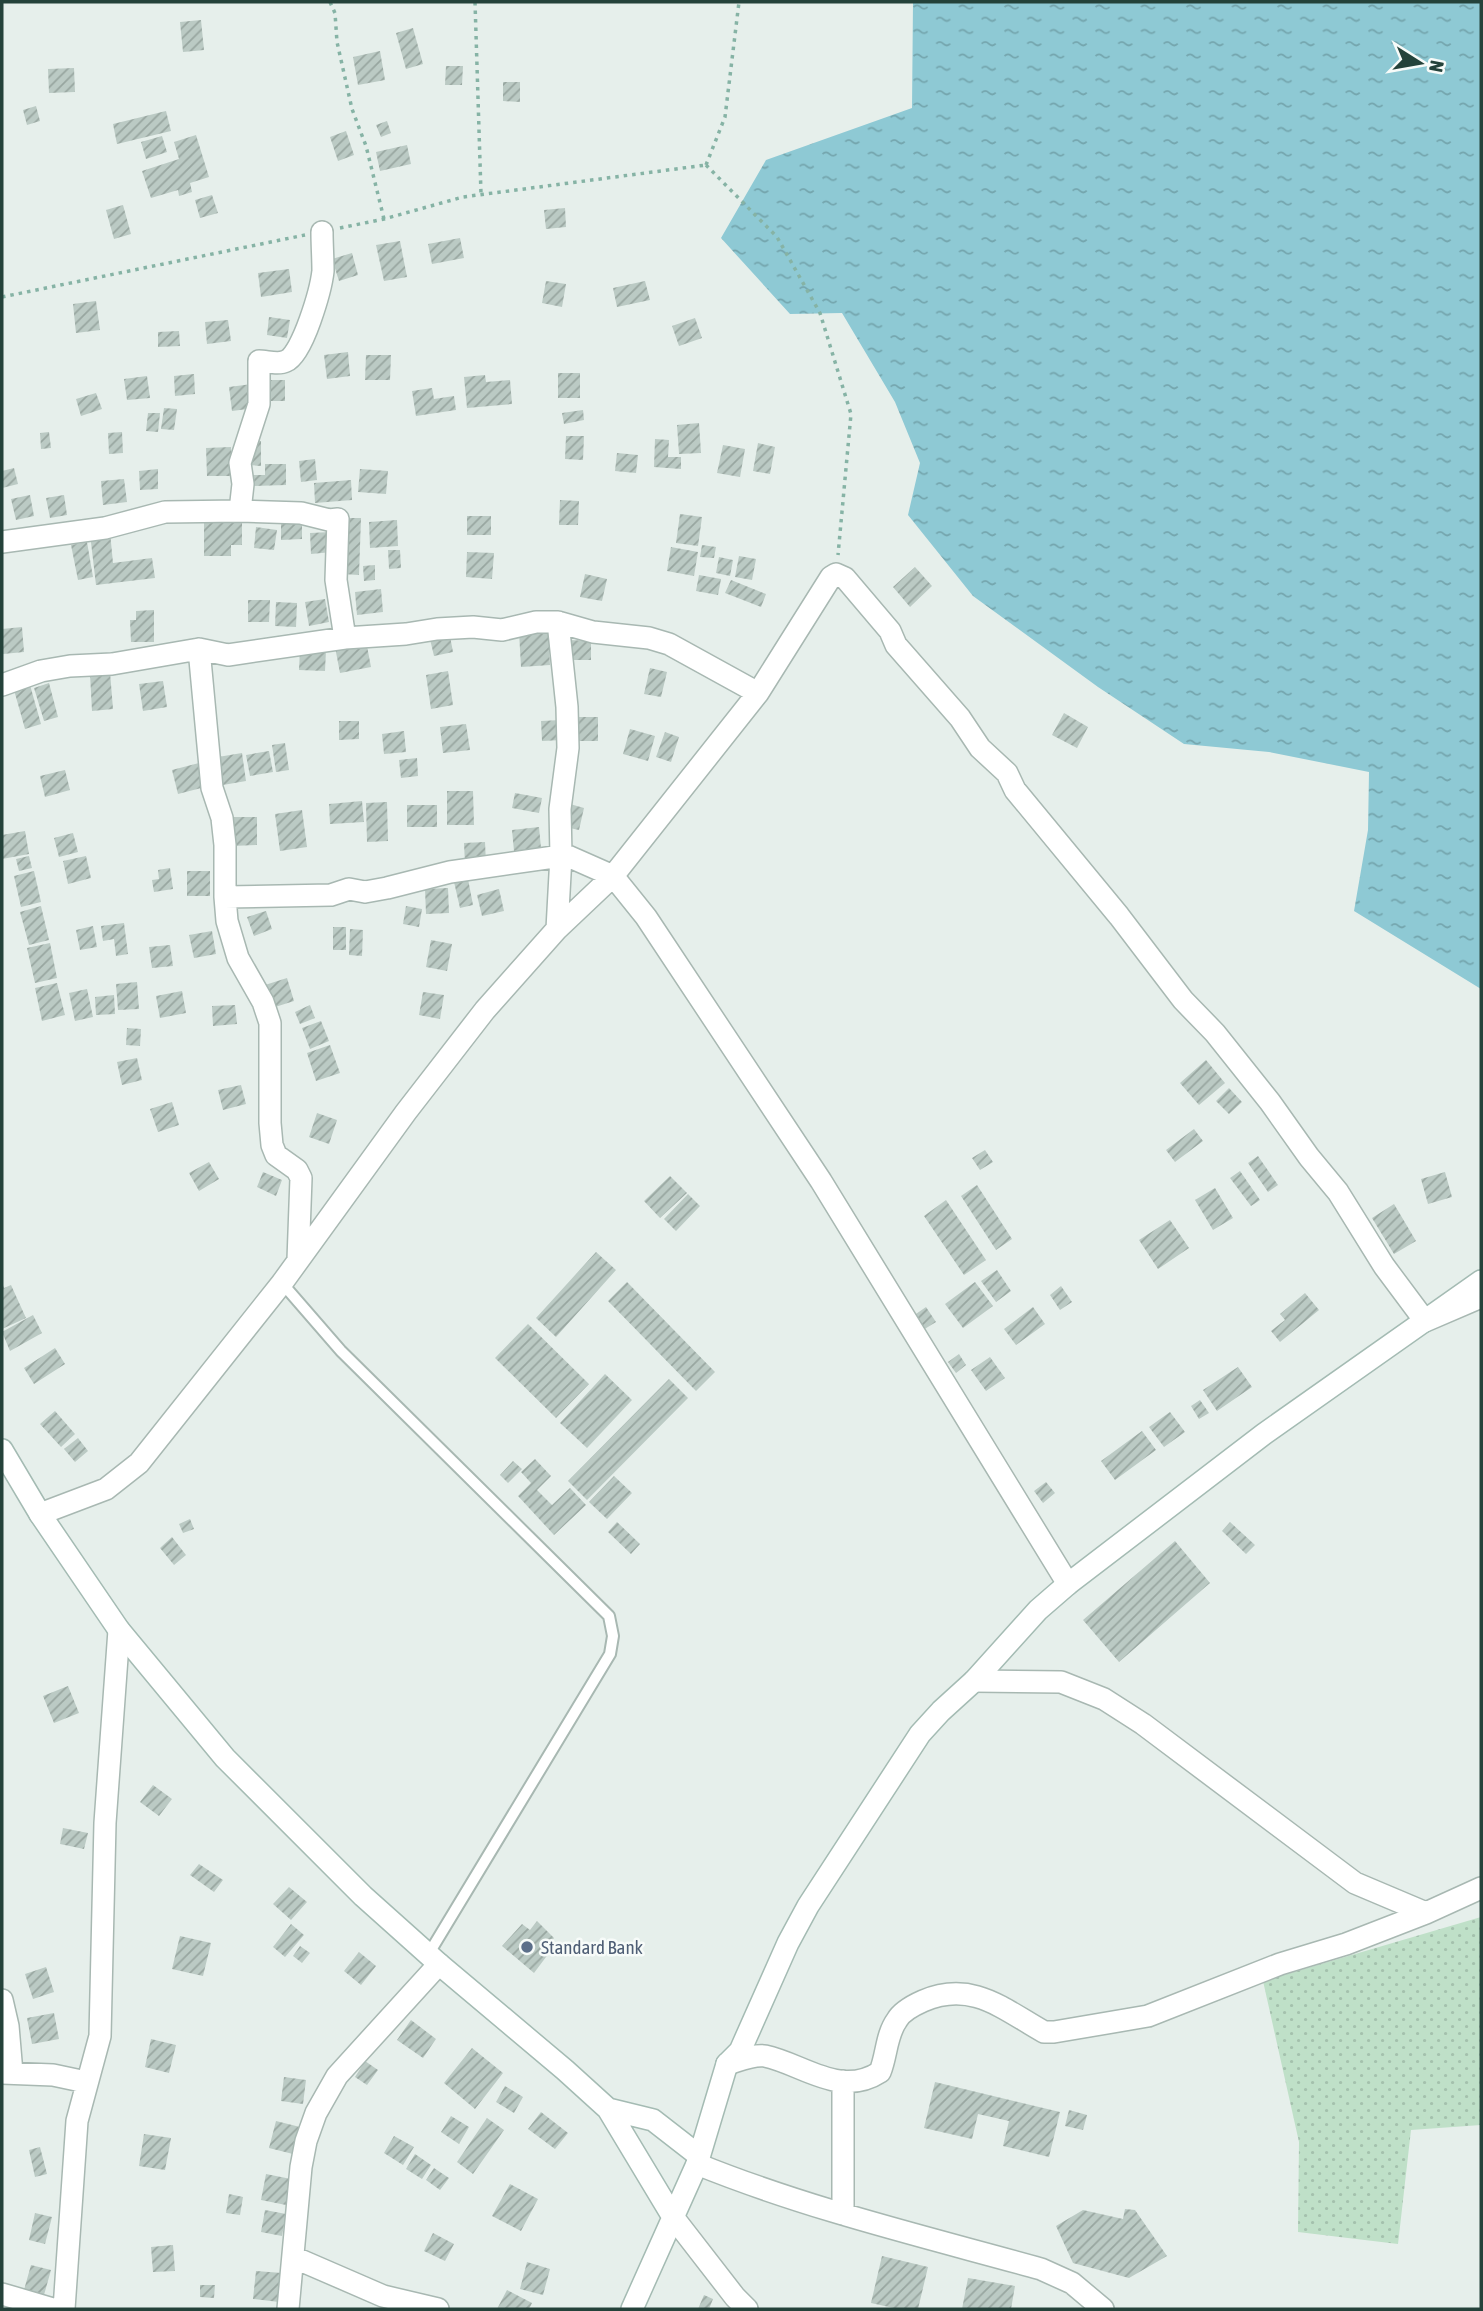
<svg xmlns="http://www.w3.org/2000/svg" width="1483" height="2311" font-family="'Asap Condensed',sans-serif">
<defs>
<pattern id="grass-dots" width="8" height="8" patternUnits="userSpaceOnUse" patternTransform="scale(1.75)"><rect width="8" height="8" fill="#bfe0c8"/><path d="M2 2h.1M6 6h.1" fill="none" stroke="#a4c1ad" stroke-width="1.8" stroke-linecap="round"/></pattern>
<pattern id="water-ripples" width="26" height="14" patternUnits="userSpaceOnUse" patternTransform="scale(1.75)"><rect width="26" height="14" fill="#8ec9d4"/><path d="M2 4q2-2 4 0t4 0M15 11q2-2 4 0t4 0" fill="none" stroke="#74a5ad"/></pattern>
<pattern id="building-hatch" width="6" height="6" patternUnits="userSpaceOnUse" patternTransform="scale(1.75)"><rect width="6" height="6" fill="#bbcac4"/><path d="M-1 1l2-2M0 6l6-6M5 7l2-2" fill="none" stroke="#98a6a0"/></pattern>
</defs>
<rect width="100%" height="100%" fill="#e6efeb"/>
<path fill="url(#grass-dots)" d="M1481,1917v208l-70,5 -13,114 -100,-12 1,-90 -36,-161z"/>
<path fill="url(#water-ripples)" d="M913,2h568v987l-127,-78 14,-81 1,-58 -100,-20 -85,-8 -86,-57 -125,-91 -65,-81 12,-52 -25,-61 -53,-89 -52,1 -69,-76 45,-78 146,-52z"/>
<path fill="url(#building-hatch)" d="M201,20l3,30 -21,2 -3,-30z
M413,28l10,36 -17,5 -10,-36z
M380,51l5,29 -27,5 -5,-28z
M446,66h17l-1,19h-17z
M74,68l1,24 -26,1 -1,-24z
M503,82h17v20l-17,-1z
M36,106l4,15 -13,4 -4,-15z
M166,111l5,20 -54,13 -4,-20z
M387,121l4,12 -10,4 -5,-12z
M346,131l8,24 -16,6 -8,-24z
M196,135l13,42 -19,6 2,9 -13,4 -1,-6 -27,8 -9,-27 37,-12 -5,-17z
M162,136l5,16 -21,7 -5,-17z
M407,145l4,19 -31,7 -4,-19z
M212,195l6,18 -18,5 -5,-18z
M123,205l8,29 -17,5 -8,-29z
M565,208l1,19 -20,2 -2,-19z
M460,238l4,20 -32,6 -4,-20z
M400,241l7,36 -23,4 -8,-36z
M352,253l6,22 -19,6 -7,-22z
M289,269l3,23 -31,5 -3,-24z
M546,281l20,3 -4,23 -20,-4z
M645,281l5,19 -33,7 -4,-19z
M96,301l4,29 -24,3 -3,-29z
M269,317l21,3 -3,18 -20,-3z
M695,318l7,20 -23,8 -7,-20z
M228,320l3,21 -24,3 -2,-22z
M179,331l1,15 -22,1v-15z
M348,352l2,24 -23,3 -3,-24z
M366,355h25l-1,25h-25z
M558,373h22v25h-22z
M194,374l1,20 -20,2 -1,-20z
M485,375l1,7 24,-2 2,24 -45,4 -3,-31z
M147,376l3,22 -23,2 -3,-21z
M263,380h22v21h-21z
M252,384l3,24 -23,3 -3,-24z
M432,388l2,11 20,-3 2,14 -40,6 -4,-25z
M96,393l6,16 -21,7 -5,-17z
M164,408l13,1 -3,21 -13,-1z
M583,410l1,10 -20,4 -2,-11z
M148,413h12l-2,19 -12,-1z
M699,423l2,30 -22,1 -2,-29z
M49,432l2,16 -10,1 -1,-16z
M122,432l1,21 -14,1 -1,-21z
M566,436h18l-1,24 -18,-1z
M655,439l14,1 -1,17h13v12l-27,-2z
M249,441h12v25l-12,-1z
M758,443l17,4 -5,27 -17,-3z
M723,445l22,4 -5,28 -23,-4z
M231,447l1,29h-25l-1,-28z
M617,453l21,2 -2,18 -21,-2z
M315,459l2,21 -16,2 -2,-21z
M265,464h21v21l-33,1v-11h12z
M14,468l4,16 -16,4v-17z
M158,469v20l-18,1 -1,-19z
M360,469l28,2 -2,23 -28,-2z
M124,479l3,23 -24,3 -2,-24z
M351,480l1,20 -37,3 -1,-20z
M30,495l4,21 -18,4 -5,-21z
M64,495l3,20 -17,3 -4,-20z
M560,500l19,1 -1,24h-19z
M204,514h38v31h-11v11h-27z
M680,514l22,3 -4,29 -22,-3z
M467,516h24v19h-24z
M344,518h17l-2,57 -17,-1z
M281,519h21v20l-21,1z
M397,520l1,26 -28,2 -1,-26z
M256,527l21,3 -3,20 -20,-2z
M110,532l3,31 39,-5 3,20 -59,7 -6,-51z
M331,532l1,20 -21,2 -1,-21z
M87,542l6,35 -15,3 -7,-35z
M702,545l14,2 -2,11 -14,-1z
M671,547l27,5 -4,24 -27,-5z
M388,550h12l1,18 -12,1z
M467,552l27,1 -2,26 -26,-2z
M739,556l17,3 -4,21 -17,-3z
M719,557l14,3 -3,16 -14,-3z
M375,565v15l-11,1 -1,-15z
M915,567l17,19 -22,21 -17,-20z
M585,574l22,5 -5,22 -22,-4z
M699,575l22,4 -3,16 -22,-4z
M731,580l35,14 -5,13 -36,-14z
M381,589l2,23 -26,3 -2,-23z
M325,599l4,23 -20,4 -4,-24z
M248,600h22l-1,22h-21z
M276,602l21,1 -1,24 -21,-1z
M154,610v32h-23l-1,-22h6v-9z
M22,627l2,25 -21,2 -1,-25z
M548,630l2,35 -29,2 -2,-35z
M449,631l4,21 -19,4 -5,-21z
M570,640l21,1v19h-21z
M366,641l5,26 -31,6 -5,-26z
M300,649l26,1 -1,21 -26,-1z
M650,668l17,4 -6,25 -17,-3z
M448,671l5,34 -22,4 -5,-34z
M110,672l3,37 -21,2 -2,-37z
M163,681l4,26 -24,4 -4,-27z
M49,683l9,34 -14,4 -10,-33z
M30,685l11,39 -16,5 -11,-39z
M1064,713l24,14 -11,21 -25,-13z
M577,717h21v24h-21z
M561,720l2,20 -21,1 -1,-20z
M339,721h20v18l-20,1z
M466,724l4,26 -27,3 -3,-26z
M630,729l25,7 -7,25 -25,-7z
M404,731l2,21 -22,2 -2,-20z
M665,732l14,5 -8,25 -15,-5z
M285,743l4,27 -13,2 -4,-27z
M269,751l4,21 -23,4 -4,-21z
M242,753l4,28 -23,4 -5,-28z
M417,758l1,18 -17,2 -2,-18z
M199,763l6,24 -27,7 -6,-24z
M65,770l5,20 -25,7 -5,-21z
M447,791h26l1,34h-27z
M515,793l27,5 -3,15 -27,-5z
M362,801l2,21 -34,2 -1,-20z
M387,802l1,39 -21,1 -1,-39z
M570,804l14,4 -5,22 -14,-3z
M407,805h30v22h-30z
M302,810l5,37 -27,4 -5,-37z
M232,817h25v28l-25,1z
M539,827l2,21 -27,3 -2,-21z
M25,831l4,23 -27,5v-24z
M73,833l5,19 -19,5 -5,-19z
M485,842l1,21 -21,1 -1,-21z
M29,856l3,12 -13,3 -3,-12z
M86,856l5,22 -23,6 -5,-23z
M170,868l3,21 -19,3 -2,-12 7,-1 -1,-9z
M34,871l7,31 -20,5 -7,-31z
M187,871h23v25h-23z
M468,879l5,26 -13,3 -6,-26z
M448,888l1,25 -23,1 -1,-25z
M499,889l5,22 -22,5 -5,-21z
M41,906l8,34 -20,5 -9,-33z
M406,906l16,3 -3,18 -16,-3z
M266,911l6,18 -18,7 -7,-19z
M124,923l4,31 -12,2 -2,-17 -11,2 -2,-15z
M93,926l4,21 -17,3 -4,-20z
M333,927h13v23h-13z
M350,929l13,1 -1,26 -13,-1z
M212,931l4,23 -22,4 -5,-23z
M431,940l21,4 -5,27 -21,-4z
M50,943l7,35 -22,5 -8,-35z
M170,945l3,21 -21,2 -3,-21z
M287,978l7,23 -22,7 -7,-23z
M137,982l2,27 -21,1 -2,-26z
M57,983l8,32 -23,6 -7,-33z
M87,989l6,28 -18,4 -6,-28z
M182,991l4,22 -26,5 -4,-22z
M423,992l21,3 -4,24 -21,-4z
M114,995l1,19 -19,1 -1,-18z
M235,1005l2,19 -24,2 -1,-20z
M310,1005l5,13 -15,6 -5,-12z
M321,1021l8,20 -19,8 -8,-21z
M127,1028l14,1 -1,17 -14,-1z
M330,1045l10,28 -24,8 -9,-28z
M137,1058l5,22 -20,5 -5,-23z
M1206,1060l19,23 -26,22 -19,-22z
M241,1085l5,19 -23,6 -5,-20z
M1229,1088l13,14 -13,12 -13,-13z
M172,1102l7,23 -21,7 -8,-23z
M317,1113l20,7 -8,24 -20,-7z
M1194,1129l9,12 -28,21 -9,-12z
M985,1150l8,12 -13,8 -8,-12z
M1258,1156l20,29 -10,7 -20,-29z
M209,1162l10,17 -20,12 -10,-18z
M1240,1171l20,29 -9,6 -21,-28z
M263,1172l19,8 -6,16 -19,-9z
M1445,1172l7,25 -24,7 -7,-25z
M670,1176l17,17 -27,25 -16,-17z
M977,1185l35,54 -16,11 -35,-54z
M1215,1188l18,30 -20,12 -18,-30z
M688,1194l12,12 -24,25 -12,-12z
M946,1200l40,60 -22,15 -40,-59z
M1394,1204l22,37 -22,13 -22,-36z
M1170,1220l19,28 -31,21 -19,-29z
M596,1252l20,18 -60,67 -20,-19z
M997,1270l14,21 -15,11 -15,-21z
M2,1282l2,6 7,-3 15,33 -24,11z
M627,1282l88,90 -19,19 -88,-90z
M975,1282l18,24 -30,22 -18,-24z
M1061,1286l11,16 -12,8 -10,-15z
M1305,1293l14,17 -39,32 -9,-11 14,-11 -5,-6z
M926,1307l10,15 -13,8 -10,-14z
M1033,1307l12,17 -29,21 -12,-16z
M33,1315l9,18 -32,18 -8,-19z
M528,1324l61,60 -33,34 -61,-60z
M55,1348l10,16 -31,20 -10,-16z
M959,1354l7,11 -10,8 -8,-11z
M990,1357l15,21 -19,13 -15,-21z
M1238,1367l14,20 -35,24 -14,-21z
M605,1374l27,26 -45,48 -27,-25z
M669,1379l19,19 -101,102 -19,-19z
M1200,1400l9,13 -10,6 -8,-13z
M55,1411l20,23 -14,13 -21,-23z
M1170,1412l15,20 -21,15 -15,-20z
M1142,1431l14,19 -41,30 -14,-19z
M78,1438l10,13 -13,11 -11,-13z
M535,1459l16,17 -14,14 15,15 18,-17 16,17 -32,30 -36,-39 13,-13 -10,-11z
M513,1461l9,8 -14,14 -8,-8z
M614,1476l18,17 -25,26 -18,-17z
M1046,1482l9,11 -12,10 -9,-12z
M190,1519l4,10 -11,4 -4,-9z
M617,1522l23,22 -9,10 -23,-22z
M1230,1522l25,23 -9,9 -24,-23z
M172,1537l14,18 -12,10 -14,-17z
M1175,1541l35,42 -91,79 -36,-42z
M68,1686l11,27 -25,10 -11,-27z
M153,1785l19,14 -13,17 -19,-14z
M63,1828l25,5 -4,16 -24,-5z
M199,1864l24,16 -9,12 -24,-17z
M289,1887l18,15 -16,18 -18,-16z
M537,1921l17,17 -5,7 3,4 -18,24 -32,-27 20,-22 8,6z
M291,1924l13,11 -19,22 -12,-10z
M180,1936l31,7 -8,33 -31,-7z
M300,1946l10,7 -8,10 -9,-7z
M359,1952l17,14 -15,19 -17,-14z
M46,1967l8,25 -21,7 -8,-25z
M54,2013l5,26 -27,5 -5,-26z
M411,2020l25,19 -13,19 -26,-18z
M151,2039l25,6 -7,28 -24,-6z
M472,2048l31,25 -28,36 -31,-26z
M365,2061l13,9 -11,15 -12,-8z
M284,2077l22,3 -3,24 -22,-3z
M935,2082l125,30 -11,45 -46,-11 6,-25 -31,-7 -6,25 -48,-11z
M505,2086l18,11 -9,16 -18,-11z
M1069,2110l18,5 -4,15 -18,-4z
M541,2112l27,21 -13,16 -27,-20z
M451,2116l18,11 -10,17 -18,-12z
M487,2118l17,12 -31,44 -16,-12z
M276,2121l24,6 -7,27 -24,-6z
M144,2134l27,4 -6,32 -26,-4z
M394,2136l20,11 -11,18 -19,-12z
M40,2147l7,27 -12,3 -6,-27z
M415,2154l16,11 -9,14 -16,-10z
M434,2168l15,10 -9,12 -14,-10z
M266,2174l25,5 -5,26 -25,-5z
M510,2184l28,15 -17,32 -29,-15z
M229,2194l14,3 -3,18 -14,-2z
M1125,2209l10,1 32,46 -38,22 -56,-15 -17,-37 27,-16 40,9z
M265,2210l21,4 -4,22 -21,-4z
M35,2213l17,4 -7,27 -16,-4z
M433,2233l21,11 -9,17 -21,-10z
M173,2245l2,26 -22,1 -2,-25z
M882,2256l46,11 -10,42h-20l-27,-6z
M527,2262l23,7 -7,26 -23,-6z
M31,2265l20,5 -7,25 -20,-5z
M256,2271l26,2 -3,29 -26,-3z
M968,2278l47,8 -4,23h-49z
M200,2285h15l-1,13 -14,-1z
M507,2290l25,13 -3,6h-32z
M704,2295l9,4 -4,10h-11z"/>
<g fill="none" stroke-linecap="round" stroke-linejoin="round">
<defs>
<path id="lane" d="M282,1283l59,68 268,265 4,20 -3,18 -182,301"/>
<path id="street" d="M240,511l3,-27 -3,-21 19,-59v-43c8,0 19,4 27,0 17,-7 35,-72 37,-90 0,-13 -1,-26 -1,-39
M2,542l103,-14 60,-16 75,-1 61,2 28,7 9,-1 -2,61 9,58
M199,649l13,139 10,30 3,27v52l2,24 11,37 25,44 7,21v100l2,22 4,10 21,15 4,8 -3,82
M2,685l39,-14 29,-5 42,-2 87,-15 29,6 117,-17 61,-4 31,-5 36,-2 29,3 34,-8h22l35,10 56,6 20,6 89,49
M225,897l106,-2 18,-6 16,3 22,-4 63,-16 111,-16 9,1 43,19 33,41 175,264 247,403
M557,929l4,-73 -1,-47 8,-61 -1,-41 -9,-85
M40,1514l66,-25 33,-26 143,-180 124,-171 79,-102 72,-81 56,-53 145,-183 73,-116 5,-3 9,4 45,53 6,14 64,73 20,30 27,25 8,17 104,126 64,84 32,33 55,69 39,55 29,35 46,74 41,55 56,-24
M974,1681l87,1 43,17 39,25 212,159 71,30
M2,2000l6,26 4,47
M727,2064c11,-3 27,-10 38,-8 38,8 75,42 115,16 7,-17 6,-37 17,-52 5,-9 17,-15 26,-19 49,-21 80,8 121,31h10l94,-16 132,-52 66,-20 80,-31 55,-25
M2,2073l51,2 33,7
M843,2081v133
M697,2164c111,45 229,73 344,105l31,14 31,26
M673,2217l62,80 12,12
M293,2257l90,39 55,13
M2,2294l51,15
M64,2309l13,-188 23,-85 5,-213 14,-193
M288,2309l13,-142 5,-26 10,-28 21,-37 102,-112"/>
<path id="secondary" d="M2,1450l38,64 79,116 106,128 138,138 76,68 126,106 43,39 65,108
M608,2109l45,11 45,35
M632,2309l65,-145 30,-100 13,-13 48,-108 20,-37 112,-172 21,-23 33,-30 64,-71 30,-26 196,-150 217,-153"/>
</defs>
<use href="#lane" stroke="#a8b8b2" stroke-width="14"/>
<use href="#street" stroke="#a8b8b2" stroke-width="24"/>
<use href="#secondary" stroke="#a4bbb3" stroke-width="24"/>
<path stroke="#86b3a5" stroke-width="3.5" stroke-dasharray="3.5 5" stroke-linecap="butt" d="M330,2l5,11 2,29 15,67 14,37 18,73
M475,2l6,192
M706,165l71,72 43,76 31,101 -13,141
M706,165l19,-48 14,-115
M340,228l44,-9 79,-22 243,-32
M2,297l303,-62"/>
<use href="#lane" stroke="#fff" stroke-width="10"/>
<use href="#street" stroke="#fff" stroke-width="21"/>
<use href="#secondary" stroke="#fff" stroke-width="21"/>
</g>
<circle fill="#5c6f8a" stroke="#f7fbf9" stroke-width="2.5" cx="527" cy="1947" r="7"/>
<g text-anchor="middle" stroke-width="5" stroke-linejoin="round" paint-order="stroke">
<g font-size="19" fill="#4e5e75" stroke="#f7fbf9" text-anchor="start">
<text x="541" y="1954">Standard Bank</text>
</g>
</g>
<rect width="1483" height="2311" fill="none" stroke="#24423a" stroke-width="7"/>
<g transform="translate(1420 63) rotate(101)" stroke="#f7fbf9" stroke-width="5" paint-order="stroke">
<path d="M0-5L12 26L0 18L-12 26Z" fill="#24423a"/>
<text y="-10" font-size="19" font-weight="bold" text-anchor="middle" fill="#24423a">N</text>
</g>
</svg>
